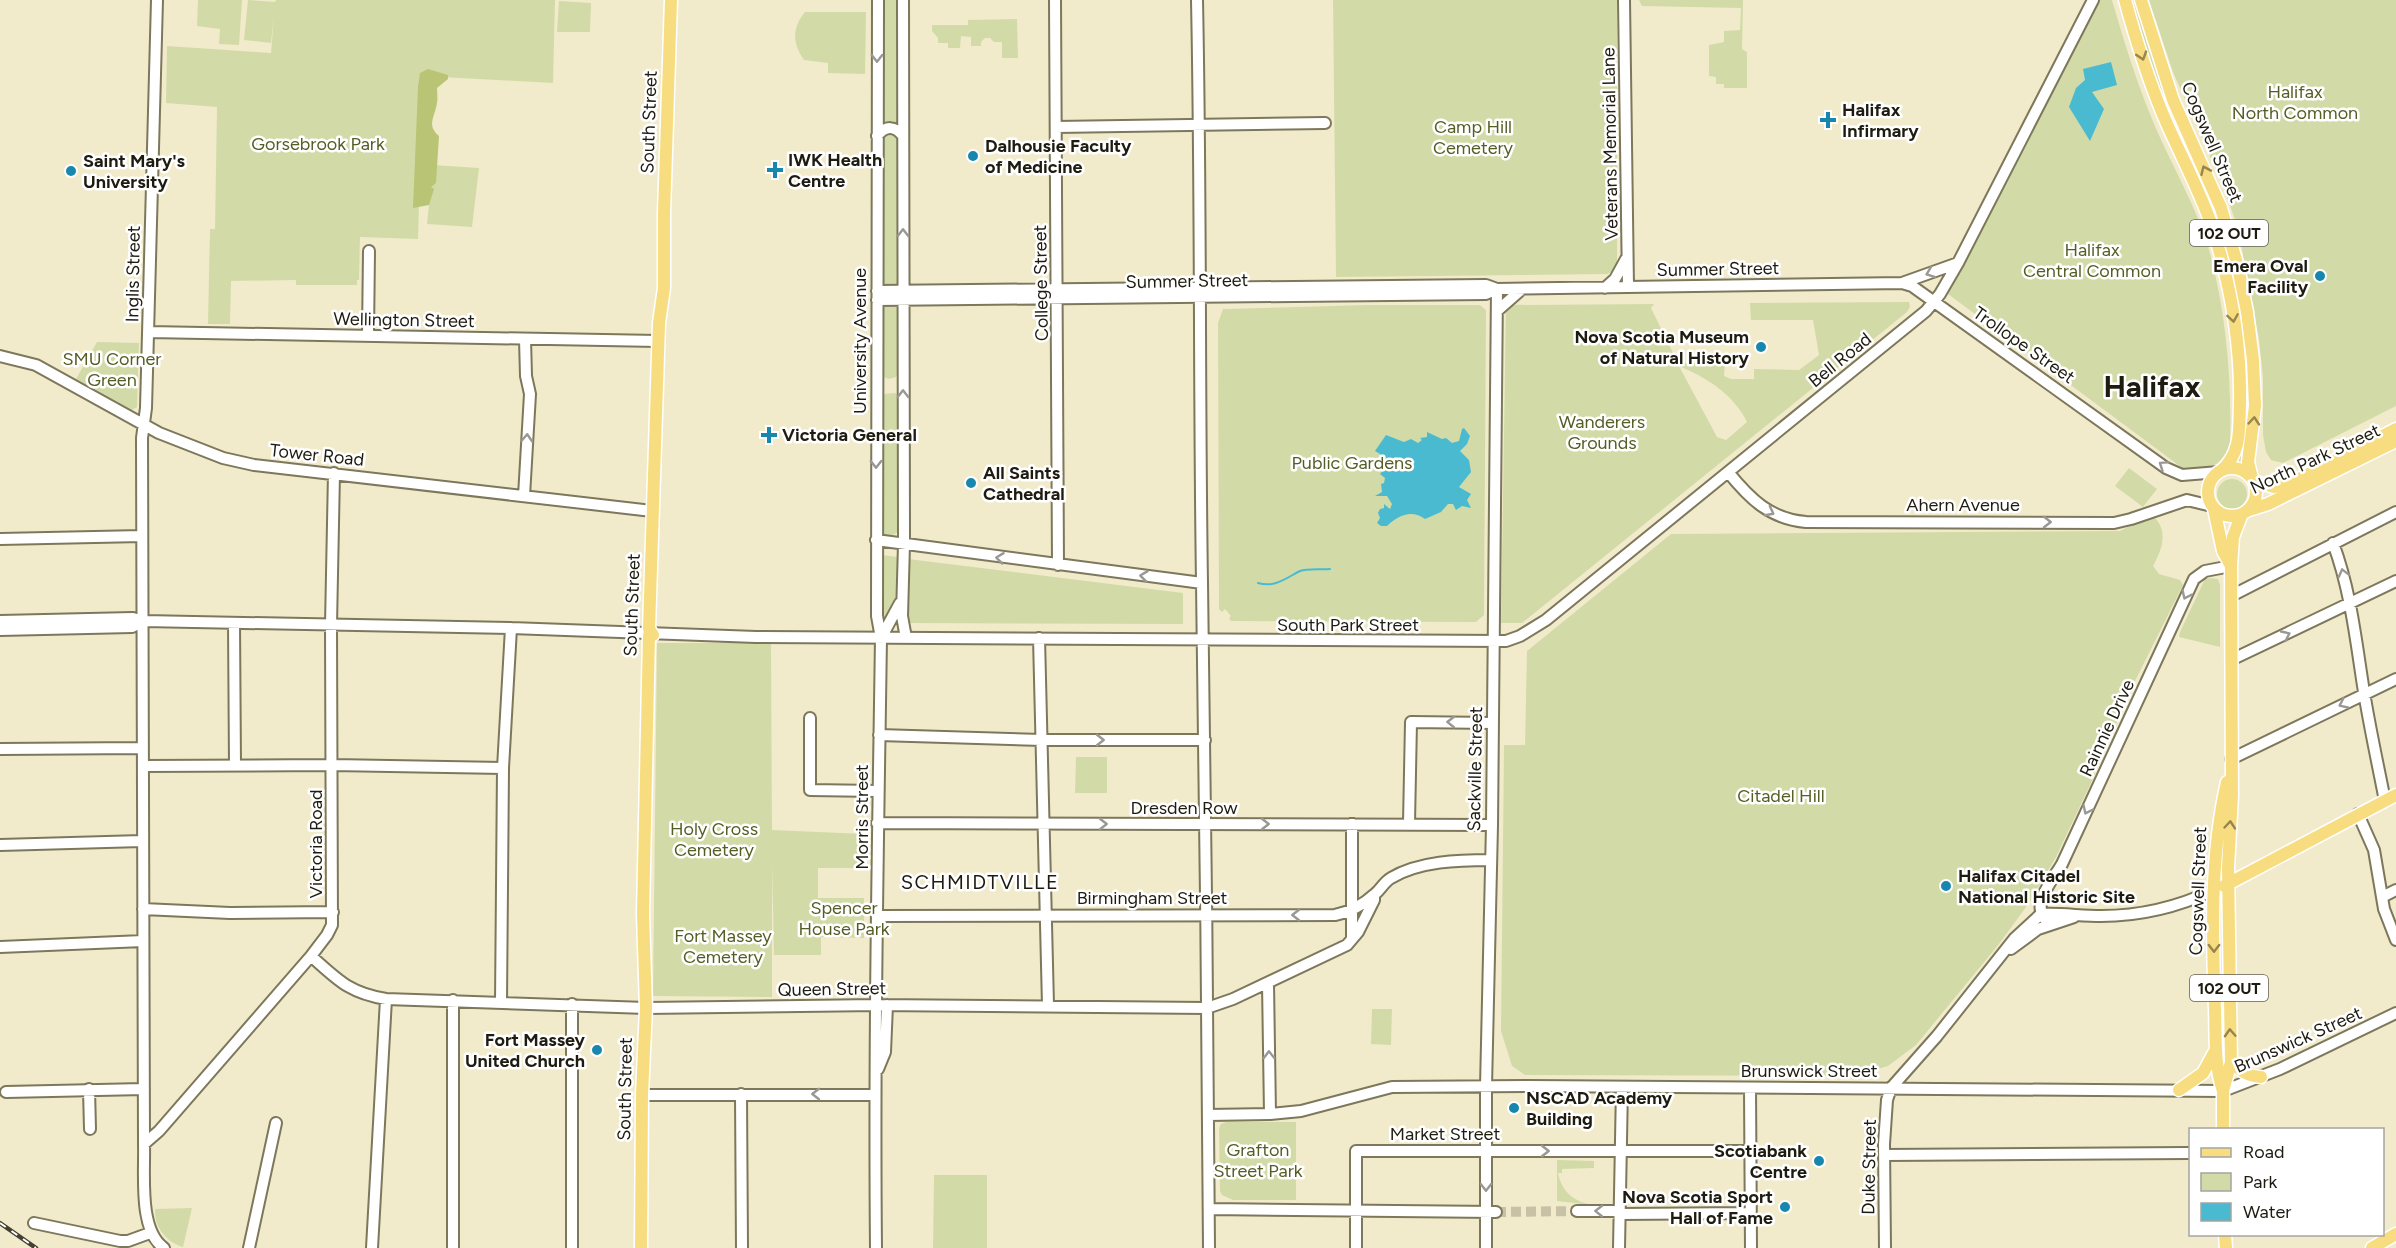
<svg xmlns="http://www.w3.org/2000/svg" width="2396" height="1248" font-family="Figtree,sans-serif">
<rect width="100%" height="100%" fill="#f1ebcc"/>
<path fill="#d2dba7" fill-rule="evenodd" d="M198,0h44l-3,45 -20,-1 1,-15 -23,-3z
M248,0l27,2 1,-2h279l-2,83 -130,-7 -5,163 -58,-2 -1,43h-2v5h-61v-5l-65,1 -1,43h-22l2,-95h5l2,-122 -51,-4 1,-57 104,7 3,-38 -3,28 -27,-3z
M883,0h17l-1,126h-17z
M1333,0h284v264l-4,7 -6,3 -271,3z
M1639,0h104l-1,49 5,3v36h-23v-4h-8v-7l-7,-1v-31l15,-3v-11l16,-1 1,-22 -99,-2z
M2099,0h13c13,45 27,90 46,133 17,38 38,74 50,113 18,64 24,132 22,199 -8,22 -28,30 -49,22l-233,-173z
M2130,0h7l67,185 -4,-1 -47,-107z
M2149,0h247v406l-113,57 -12,-3 -5,-8 -3,-17v-57l-4,-39 -21,-111 -15,-42 -50,-114z
M559,1l32,2 -1,29h-33z
M805,12h61l-1,62 -37,-1v-10l-24,-3c-12,-17 -12,-32 1,-48z
M1017,19l1,39h-16v-16h-8l-4,-4h-5l-4,4v4h-10v-9l-10,-1 -1,12h-12v-5h-10v-5l-6,-7v-6h36v-5z
M886,131l13,4v146l-3,6 -13,-2 -1,-149z
M433,165l46,3 -7,59 -45,-3z
M2207,190l12,20 24,97 10,90 -8,69 -11,-4 11,-27 1,-40 -42,-202z
M1909,302l1,5 -3,5 -385,311h-21l5,-318 148,-1 -3,4 27,55h47l-1,13 7,3h23v-10l45,1 20,-15 -6,-35h-62l-1,-17zM1679,366c27,11 55,29 68,56l-21,18 -9,-3z
M882,304l16,1 1,5 -1,62 -2,5 -7,2 -5,-2 -3,-5z
M1367,305h113l6,5 -2,305 -8,7 -245,-1 -2,-3 2,-2 -6,-7 -3,3 -3,-3 -1,-286 5,-14z
M97,342l42,1 -2,64 -5,3 -56,-31z
M895,393l4,3 1,134c-6,6 -10,7 -18,3v-137l1,-2z
M2129,468l28,21 -14,18 -28,-21z
M2217 494a15 15 0 1 1 30 0a15 15 0 1 1-30 0Z
M2155,518c14,15 6,33 -2,48l6,8 21,6 3,5 -51,102 -42,98 -34,72 -27,46 -30,41 -83,101 -28,21 -34,10 -329,-1 -13,-9 -11,-35 3,-286h21l2,-94 144,-117 449,-3 10,-5z
M882,555l16,2 -2,42 -13,22z
M908,559l275,34v31l-276,-1z
M2211,578l7,1 2,6v62l-41,-10 1,-5 25,-53z
M657,643h114l1,187 93,4 -1,34h-46v30h46v40l-43,-1v18h-47l-2,-92v134l-119,-1z
M1076,757h31v36h-32z
M1372,1009h20l-1,36 -20,-1z
M1226,1122h70v78h-63l-11,-5 -2,-4 -1,-63 2,-4z
M1557,1160l37,1v7l-32,1v4h-4c4,19 16,29 35,32l-36,-4z
M934,1175h53v73h-54z
M192,1208l-9,39c-17,-5 -29,-20 -28,-38z"/>
<path fill="#b9c575" d="M428,69l20,6v4l-11,9c0,5 1,10 0,15 -2,14 -11,22 2,33l-3,47 -5,4 3,2 -5,16 -16,3 5,-121 2,-14z"/>
<path fill="#4abad0" d="M2111,62l6,23 -25,7 12,17 -14,32 -21,-34 7,-19 9,-8 -2,-11z
M1464,428l6,8 -3,8 -7,7 9,9 2,12 -12,15 12,7 -4,6 4,8 -9,-2 -6,4 -3,-6h-5l-7,8 -16,7c-13,-10 -27,-4 -38,7h-6l-4,-3 3,-5 -2,-5 2,-4 4,-1v-4l6,5 2,-5 -5,-8h-12l7,-4 -1,-8 3,-1 1,-5 -5,-4 6,-7 -6,-13 -5,-3 11,-16 18,7 7,-3 7,4 4,-3 -2,-2 7,-1v-5l15,7 4,-1 6,5 7,-2 3,-12z"/>
<g fill="none" stroke-linecap="round" stroke-linejoin="round">
<path stroke="#4abad0" stroke-width="2" d="M1258,583c17,5 28,-5 42,-12 8,-3 22,-1 30,-2"/>
<path stroke="#c7c1a6" stroke-width="10" stroke-dasharray="10 5" stroke-linecap="butt" d="M1496,1212l81,-1"/>
<defs>
<path id="minor" d="M157,0l-11,408 -4,30 2,706c1,29 -6,86 20,104
M903,0l1,544 -2,72 4,22
M1055,0l3,565
M1197,0c4,194 2,389 5,583 3,222 6,443 7,665
M1624,0l4,287
M1056,127l269,-4
M877,136c9,-11 18,-10 26,0
M1902,283l56,-20
M1605,288l10,-9 11,-20
M877,291l609,-6 11,4 405,-6 10,3 254,182 16,7 37,-3
M877,300l609,-6 11,-5
M1497,311l25,-22
M149,332l509,9
M368,335l1,-84
M0,356l36,9 123,68 64,25 31,7 398,46
M1728,472c22,27 42,47 78,50l308,1 17,-4 56,-19 25,6
M524,496l6,-102 -4,-18 -1,-37
M0,539l142,-3
M876,540l326,43
M2333,543c18,48 23,99 31,149 6,37 14,73 21,109
M2233,595l163,-83
M0,621l133,-3 11,3 367,7 245,9 750,4 14,-5 26,-16 380,-309 14,-17 18,-31 135,-263
M234,623l1,142
M0,630l132,-3 12,-6
M881,638l19,-35
M1039,638l9,367
M2233,659l163,-78
M810,718v72l67,1
M879,735l163,5h163
M0,749l143,-1
M2231,759l165,-80
M143,766l190,-1 170,3
M2358,814l16,36 10,59 12,31
M877,823l615,2
M1409,823l2,-101 81,1
M1352,824v113
M0,845l142,-4
M2382,897l14,-7
M143,909l87,4 103,-1
M878,916l457,-1c16,-3 28,-10 40,-21 6,-5 9,-12 16,-16 28,-17 68,-18 100,-18
M2050,924c-23,-16 2,-43 12,-60l132,-285 11,-8 26,-5
M0,947l143,-6
M2011,949l27,-20 36,-12
M311,956c27,24 38,37 75,43l260,9 231,-3 330,3 26,-9 114,-54 11,-13 16,-32v-4
M1268,983l2,131
M453,1000v248
M501,1002l2,-234 8,-140
M878,1069l7,-17 2,-47
M1750,1088l1,160
M89,1089l1,40
M6,1092l138,-3
M741,1094l1,154
M642,1095h232
M1208,1115l62,-1 31,-3 91,-24 137,-1 694,5 57,-22 116,-56
M144,1144l15,-13 152,-175 16,-21 5,-10 -1,-300 3,-152
M1884,1155l306,-2
M1209,1209l287,3
M1577,1211h37l7,3 129,-1
M34,1223l86,18h8l22,-8
M249,1248l27,-125
M372,1248l14,-249
M572,1248v-244
M876,1248c-2,-203 2,-407 5,-610l-4,-22 1,-616
M1356,1248v-97h394
M1486,1248v-161l6,-262 5,-536
M1619,1248l3,-161
M1885,1248l-1,-104 3,-44 4,-12 46,-52 77,-97 27,-25c20,-1 40,2 60,2 40,0 77,-9 113,-26"/>
<path id="major" d="M2125,0c11,40 23,79 39,117 16,37 35,72 48,109 18,56 29,117 28,176 -1,25 2,50 -18,68
M2141,0l32,100 48,108 17,59 9,45 6,48 2,46 -7,56 4,16
M2208 492a24 24 0 1 1 48 0a24 24 0 1 1-48 0Z
M2255,482l19,5 15,-3 107,-55
M2214,509l9,42 8,15
M2249,510l19,-6 128,-63
M2224,886l172,-91
M2231,1062c10,9 16,14 30,15
M2179,1090l24,-17 12,-22
M2223,1091c-9,-26 -7,-55 -8,-82 -3,-75 -5,-153 12,-227
M2223,1130v-39l8,-29 -3,-195 4,-71 -1,-230 2,-29 8,-21
M2225,1234l1,14
M641,1248l1,-153 4,-87 -3,-94 6,-279h4l-4,-6 10,-306 5,-35v-75l7,-213
M2372,1248l24,-14"/>
</defs>
<use href="#minor" stroke="#7d775b" stroke-width="14"/>
<use href="#major" stroke="#fff" stroke-width="15"/>
<use href="#minor" stroke="#fff" stroke-width="10"/>
<use href="#major" stroke="#f8dd80" stroke-width="12"/>
<defs>
<path id="rail" d="M0,1223l36,25"/>
</defs>
<use href="#rail" stroke="#444132" stroke-width="4.5"/>
<use href="#rail" stroke="#fff" stroke-width="2" stroke-dasharray="7" stroke-linecap="butt"/>
</g>
<defs><path id="oneway-chevron" d="M-2-3.5L2.5 0L-2 3.5" fill="none" stroke-width="1.6" stroke-linecap="round" stroke-linejoin="round" transform="scale(1.5)"/></defs>
<g stroke="#96864e">
<use href="#oneway-chevron" transform="translate(2142 56) rotate(72)"/>
<use href="#oneway-chevron" transform="translate(2205 170) rotate(-114)"/>
<use href="#oneway-chevron" transform="translate(2233 318) rotate(81)"/>
<use href="#oneway-chevron" transform="translate(2254 421) rotate(-85)"/>
<use href="#oneway-chevron" transform="translate(2230 825) rotate(-85)"/>
<use href="#oneway-chevron" transform="translate(2214 948) rotate(90)"/>
<use href="#oneway-chevron" transform="translate(2230 1033) rotate(-93)"/>
</g>
<g stroke="#9a9893">
<use href="#oneway-chevron" transform="translate(877 58) rotate(90)"/>
<use href="#oneway-chevron" transform="translate(903 233) rotate(-90)"/>
<use href="#oneway-chevron" transform="translate(1930 273) rotate(159)"/>
<use href="#oneway-chevron" transform="translate(903 394) rotate(-90)"/>
<use href="#oneway-chevron" transform="translate(527 438) rotate(-87)"/>
<use href="#oneway-chevron" transform="translate(876 464) rotate(90)"/>
<use href="#oneway-chevron" transform="translate(2163 465) rotate(-146)"/>
<use href="#oneway-chevron" transform="translate(1770 512) rotate(28)"/>
<use href="#oneway-chevron" transform="translate(2047 522)"/>
<use href="#oneway-chevron" transform="translate(1000 558) rotate(-173)"/>
<use href="#oneway-chevron" transform="translate(2343 573) rotate(-104)"/>
<use href="#oneway-chevron" transform="translate(1144 576) rotate(-173)"/>
<use href="#oneway-chevron" transform="translate(2186 595) rotate(115)"/>
<use href="#oneway-chevron" transform="translate(2286 635) rotate(-25)"/>
<use href="#oneway-chevron" transform="translate(2343 704) rotate(155)"/>
<use href="#oneway-chevron" transform="translate(1451 722) rotate(-179)"/>
<use href="#oneway-chevron" transform="translate(1100 740)"/>
<use href="#oneway-chevron" transform="translate(2087 810) rotate(115)"/>
<use href="#oneway-chevron" transform="translate(1103 824)"/>
<use href="#oneway-chevron" transform="translate(1265 824)"/>
<use href="#oneway-chevron" transform="translate(1296 915) rotate(180)"/>
<use href="#oneway-chevron" transform="translate(1269 1055) rotate(-91)"/>
<use href="#oneway-chevron" transform="translate(816 1094) rotate(-180)"/>
<use href="#oneway-chevron" transform="translate(1545 1151)"/>
<use href="#oneway-chevron" transform="translate(1486 1187) rotate(90)"/>
<use href="#oneway-chevron" transform="translate(1599 1211) rotate(-179)"/>
</g>
<g fill="#1787ad" stroke="#fff" stroke-width="2">
<path d="M1825 111h6v6h6v6h-6v6h-6v-6h-6v-6h6z"/>
<circle cx="973" cy="156" r="6"/>
<path d="M772 161h6v6h6v6h-6v6h-6v-6h-6v-6h6z"/>
<circle cx="71" cy="171" r="6"/>
<circle cx="2320" cy="276" r="6"/>
<circle cx="1761" cy="347" r="6"/>
<path d="M766 426h6v6h6v6h-6v6h-6v-6h-6v-6h6z"/>
<circle cx="971" cy="483" r="6"/>
<circle cx="1946" cy="886" r="6"/>
<circle cx="597" cy="1050" r="6"/>
<circle cx="1514" cy="1108" r="6"/>
<circle cx="1819" cy="1161" r="6"/>
<circle cx="1785" cy="1207" r="6"/>
</g>
<g text-anchor="middle" stroke-width="5" stroke-linejoin="round" paint-order="stroke">
<g fill="#fff" stroke="#625f58" stroke-width="1.5">
<rect x="2190" y="220" width="78" height="26" rx="4.5"/>
<rect x="2190" y="975" width="78" height="26" rx="4.5"/>
</g>
<g font-size="16" font-weight="bold" fill="#1e1b10">
<text x="2229" y="239">102 OUT</text>
<text x="2229" y="994">102 OUT</text>
</g>
<g font-size="18" fill="#565d24" stroke="#fff">
<text x="2295" y="98">Halifax<tspan x="2295" dy="21">North Common</tspan></text>
<text x="1473" y="133">Camp Hill<tspan x="1473" dy="21">Cemetery</tspan></text>
<text x="318" y="150">Gorsebrook Park</text>
<text x="2092" y="256">Halifax<tspan x="2092" dy="21">Central Common</tspan></text>
<text x="112" y="365">SMU Corner<tspan x="112" dy="21">Green</tspan></text>
<text x="1602" y="428">Wanderers<tspan x="1602" dy="21">Grounds</tspan></text>
<text x="1352" y="469">Public Gardens</text>
<text x="1781" y="802">Citadel Hill</text>
<text x="714" y="835">Holy Cross<tspan x="714" dy="21">Cemetery</tspan></text>
<text x="844" y="914">Spencer<tspan x="844" dy="21">House Park</tspan></text>
<text x="723" y="942">Fort Massey<tspan x="723" dy="21">Cemetery</tspan></text>
<text x="1258" y="1156">Grafton<tspan x="1258" dy="21">Street Park</tspan></text>
</g>
<g font-size="18" font-weight="bold" fill="#1e1b10" stroke="#fff" text-anchor="start">
<text x="1842" y="116">Halifax<tspan x="1842" dy="21">Infirmary</tspan></text>
<text x="985" y="152">Dalhousie Faculty<tspan x="985" dy="21">of Medicine</tspan></text>
<text x="788" y="166">IWK Health<tspan x="788" dy="21">Centre</tspan></text>
<text x="83" y="167">Saint Mary's<tspan x="83" dy="21">University</tspan></text>
<text x="2308" y="272" text-anchor="end">Emera Oval<tspan x="2308" dy="21">Facility</tspan></text>
<text x="1749" y="343" text-anchor="end">Nova Scotia Museum<tspan x="1749" dy="21">of Natural History</tspan></text>
<text x="782" y="441">Victoria General</text>
<text x="983" y="479">All Saints<tspan x="983" dy="21">Cathedral</tspan></text>
<text x="1958" y="882">Halifax Citadel<tspan x="1958" dy="21">National Historic Site</tspan></text>
<text x="585" y="1046" text-anchor="end">Fort Massey<tspan x="585" dy="21">United Church</tspan></text>
<text x="1526" y="1104">NSCAD Academy<tspan x="1526" dy="21">Building</tspan></text>
<text x="1807" y="1157" text-anchor="end">Scotiabank<tspan x="1807" dy="21">Centre</tspan></text>
<text x="1773" y="1203" text-anchor="end">Nova Scotia Sport<tspan x="1773" dy="21">Hall of Fame</tspan></text>
</g>
<g font-size="18" fill="#1e1b10" stroke="#fff">
<text transform="translate(649 122) rotate(-88)" y="6">South Street</text>
<text transform="translate(2212 142) rotate(67)" y="6">Cogswell Street</text>
<text transform="translate(1610 144) rotate(-91)" y="6">Veterans Memorial Lane</text>
<text transform="translate(1718 269) rotate(-1)" y="6">Summer Street</text>
<text transform="translate(133 274) rotate(-89)" y="6">Inglis Street</text>
<text transform="translate(1187 281) rotate(-1)" y="6">Summer Street</text>
<text transform="translate(1041 283) rotate(-91)" y="6">College Street</text>
<text transform="translate(404 320) rotate(1)" y="6">Wellington Street</text>
<text transform="translate(860 341) rotate(-90)" y="6">University Avenue</text>
<text transform="translate(2024 345) rotate(35)" y="6">Trollope Street</text>
<text transform="translate(1840 360) rotate(-39)" y="6">Bell Road</text>
<text transform="translate(317 455) rotate(6)" y="6">Tower Road</text>
<text transform="translate(2315 459) rotate(-25)" y="6">North Park Street</text>
<text x="1963" y="511">Ahern Avenue</text>
<text transform="translate(632 605) rotate(-88)" y="6">South Street</text>
<text x="1348" y="631">South Park Street</text>
<text transform="translate(2107 728) rotate(-65)" y="6">Rainnie Drive</text>
<text transform="translate(1475 769) rotate(-89)" y="6">Sackville Street</text>
<text x="1184" y="814">Dresden Row</text>
<text transform="translate(862 817) rotate(-90)" y="6">Morris Street</text>
<text transform="translate(316 844) rotate(-90)" y="6">Victoria Road</text>
<text transform="translate(2198 891) rotate(-88)" y="6">Cogswell Street</text>
<text x="1152" y="904">Birmingham Street</text>
<text transform="translate(832 989) rotate(-1)" y="6">Queen Street</text>
<text transform="translate(2298 1040) rotate(-24)" y="6">Brunswick Street</text>
<text x="1809" y="1077">Brunswick Street</text>
<text transform="translate(625 1089) rotate(-89)" y="6">South Street</text>
<text x="1445" y="1140">Market Street</text>
<text transform="translate(1869 1167) rotate(-89)" y="6">Duke Street</text>
</g>
<g font-size="20" letter-spacing="1.5" fill="#1e1b10" stroke="#fff">
<text x="980" y="889">SCHMIDTVILLE</text>
</g>
<g font-size="30" font-weight="bold" fill="#1e1b10" stroke="#fff">
<text x="2152" y="397">Halifax</text>
</g>
</g>
<rect x="2189" y="1128" width="195" height="108" fill="#ffffff" stroke="#a5a49f" stroke-width="1.5"/>
<rect x="2201" y="1148" width="30" height="9" fill="#f8dd80" stroke="#a5a49f" stroke-width="1.5"/>
<text x="2243" y="1158" font-size="18" fill="#1e1b10">Road</text>
<rect x="2201" y="1173" width="30" height="18" fill="#d2dba7" stroke="#a5a49f" stroke-width="1.5"/>
<text x="2243" y="1188" font-size="18" fill="#1e1b10">Park</text>
<rect x="2201" y="1203" width="30" height="18" fill="#4abad0" stroke="#a5a49f" stroke-width="1.5"/>
<text x="2243" y="1218" font-size="18" fill="#1e1b10">Water</text>
</svg>
